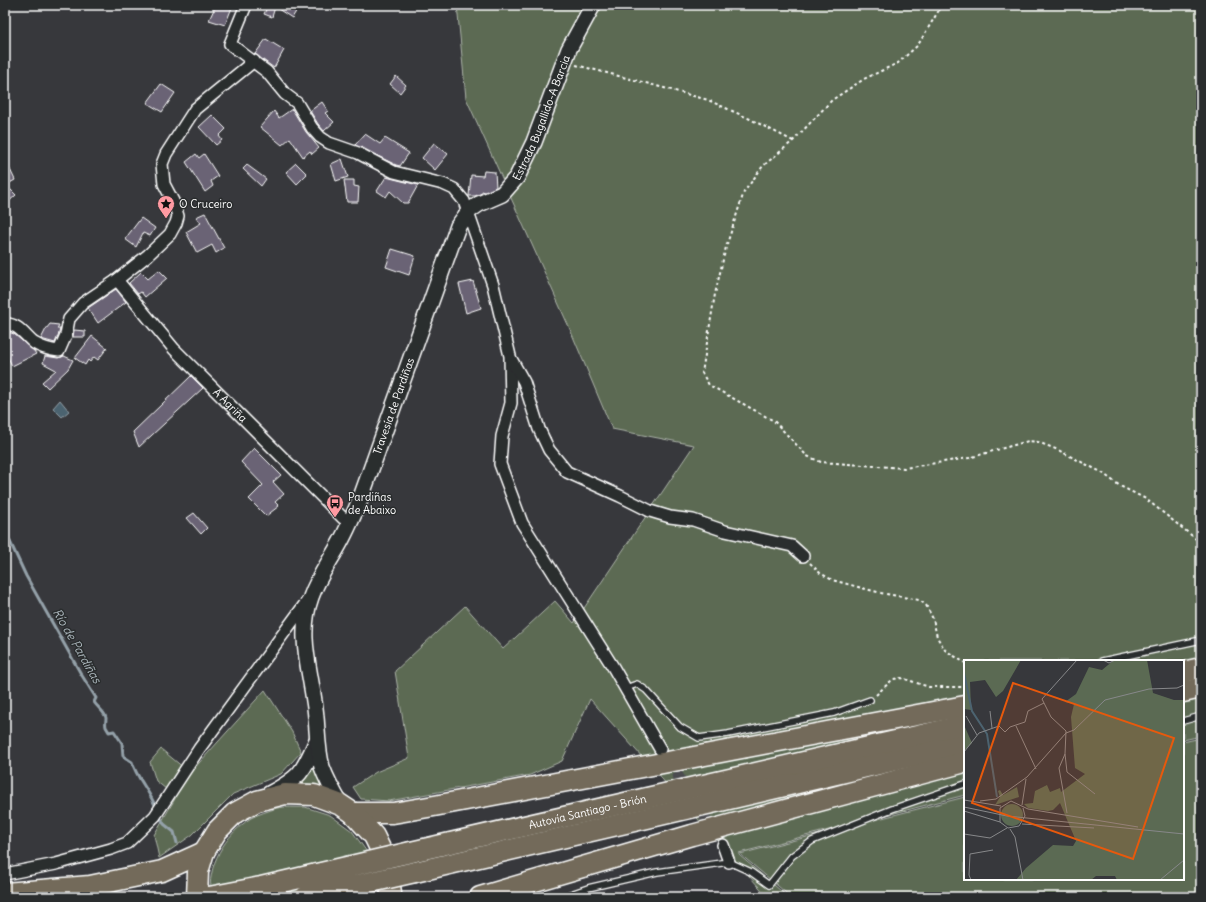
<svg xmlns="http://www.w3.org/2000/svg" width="1206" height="902" font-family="Delius,sans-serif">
<rect width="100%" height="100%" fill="#37383c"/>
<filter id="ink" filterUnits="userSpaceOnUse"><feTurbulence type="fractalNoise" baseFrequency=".025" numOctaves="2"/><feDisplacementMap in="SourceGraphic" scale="8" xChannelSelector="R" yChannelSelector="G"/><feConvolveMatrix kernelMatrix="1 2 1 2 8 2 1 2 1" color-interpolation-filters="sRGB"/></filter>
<g filter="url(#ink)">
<path fill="#5b6a53" stroke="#adb4a9" d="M457,5h744v731l-18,4v-79h-218v134l-226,58v2l49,42h-20l-178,-198 -28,62 -32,14 -141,26 -28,-2 -8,-12 23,-15 33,-14 -14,-87 70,-65 38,43 52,-48 19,22 120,-178 -82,-16 -43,-102 -103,-229z
M265,690l27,42 9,20 -20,22 -48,20 -41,41 -33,23 -5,-23 22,-38 -20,-16 -6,-19 11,-13 29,24z
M1201,738v159h-410l-51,-43 225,-57v82h218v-137z
M316,755l12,36 -31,-6z
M305,807l25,8 22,16 15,21 8,25v20h-164c-5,-31 14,-62 40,-79 7,-4 18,-7 26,-10 8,-2 19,0 28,-1z"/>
<path fill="#4c6370" stroke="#94a1a9" d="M60,400l9,11 -7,6 -9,-9z"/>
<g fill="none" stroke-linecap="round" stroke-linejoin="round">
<path stroke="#94a1a9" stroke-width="3" d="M5,531l21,45 55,98 15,24 -2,4c3,5 11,10 12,16 0,4 -1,5 0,9l3,5 5,-1 8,12 1,13 9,6c5,17 18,29 24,46
M159,815l5,9 10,8 3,11"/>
</g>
<path fill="#6b6475" stroke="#fff" d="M216,5h17l-8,20 -16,-5z
M268,5h32l-8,13 -17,-11 -3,10 -8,-3z
M266,39l18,11 -10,18 -19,-14z
M396,76l10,9 -6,8 -10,-9z
M161,84l14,9 -13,19 -15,-9z
M322,102l6,9 -3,2 9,9 -10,9 -6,-7 -8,-13z
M292,109l14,23 13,16 -7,6 -2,-3 -7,6 -13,-19 -8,7 -22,-18 14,-16 5,7z
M212,115l14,14 -7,7 3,4 -6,5 -17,-18z
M365,134l15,10 5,-6 24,15 -9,13 -4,-1 -41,-20z
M434,143l14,11 -13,16 -13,-12z
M196,154l3,4 5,-4 14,22 -7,5 2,5 -8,6 -19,-30z
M5,159l10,21 -9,5 10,10 -11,10z
M342,159l6,18 -12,4 -5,-17z
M296,163l11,11 -10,10 -11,-12z
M247,165l19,14 -5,7 -18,-17z
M484,171l11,1 1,15 -11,5 -3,-1v2l-7,3h-6l2,-21 12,1z
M386,177l32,8 -10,18h-5l-13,-12 -4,6 -9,-6z
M344,180h10v6l5,1 -1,15h-11z
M205,213l19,35 -8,5 -4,-8 -15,8 -11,-21 15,-9 -5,-6z
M141,218l14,10 -5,8 -7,-3 -7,14 -11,-8z
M392,249l23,7 -6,19 -23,-8z
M159,270l8,8 -22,19 -4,-5 -3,2 -9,-11 12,-11 7,7z
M473,281l8,27 -15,5 -7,-29z
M116,289l10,13 -28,21 -10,-15z
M50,324l9,1 -2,4h3l-1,4 -4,10 -14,-4 5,-10z
M74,330l11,1v6h-12z
M5,331l9,3 20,17 2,3 -24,12 -7,-15z
M92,336l15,12 -9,12 -4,-3 -4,5 -2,-2 -3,5 -10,-7z
M45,356l13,2 6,-2 9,4 -5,9 -20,19 -6,-6 14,-12 -13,-7z
M191,376l12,12 -64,59 -6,-15z
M254,448l27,27 -8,7 11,12 -9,8 4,4 -13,10 -17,-17 14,-14 -22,-23z
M194,513l13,15 -6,6 -14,-16z"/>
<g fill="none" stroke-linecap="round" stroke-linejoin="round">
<path stroke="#4b4c50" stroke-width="11" stroke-dasharray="11 5.5" stroke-linecap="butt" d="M667,759l56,86"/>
<defs>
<path id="lane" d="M1102,661l99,-21
M626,688l11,-4 9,6 34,37 19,11 29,-4 106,-21 36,-13
M1183,721l18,-5
M562,897l26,-9 69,-16 72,-10 22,10 18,13 23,-29 20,-15 80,-32 73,-25"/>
<g id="street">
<path d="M246,5l-16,39 37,28 18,22 12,9 15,25 8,9 9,6 29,10 36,19 49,12 11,5 10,12 29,84 17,71 1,47 -9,33 -2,28 22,59 91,144 47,82"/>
<path id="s1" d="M117,280l57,69 169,169 7,5"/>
<path d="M5,324c13,-1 20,12 29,19 8,5 16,7 25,8l7,-16 3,-16 14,-16 34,-23 31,-25 22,-21 6,-11 2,-7 -4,-13 -10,-19 -2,-20 4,-10 29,-45 59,-48"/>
<path d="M511,359l13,23 15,47 10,21 18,22 53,24 30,15 20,6 23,3 32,11 67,15 11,10"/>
<path d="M723,845l6,17"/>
<path d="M5,874l51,-10 55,-15 16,-6 28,-27 44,-67 109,-149"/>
</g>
<g id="secondary">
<path d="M269,794c32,-17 34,-22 48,-54"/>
<path id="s2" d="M341,805c-7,-12 -14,-24 -19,-38 -6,-21 -4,-44 -8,-66 -5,-36 -16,-68 -3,-104 7,-20 20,-37 30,-56 7,-13 13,-27 19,-41l98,-274 11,-15 10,-7 23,-10 15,-17 17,-35 35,-93 24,-44"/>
</g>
<g id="highway">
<path d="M1183,672l18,-4"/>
<path d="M1183,692l18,-4"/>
<path d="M353,813h40l41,-7 531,-100"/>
<path id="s3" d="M411,852l554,-127"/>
<path d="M415,872l550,-128"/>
<path d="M5,893l85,-7 72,-15 42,-19"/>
<path d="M197,897l1,-25 6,-20 13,-21 18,-18 22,-12 28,-7 29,1 27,10 12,8 21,23 13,27 4,30 -1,4"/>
<path d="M480,897l212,-62 273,-73"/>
</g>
</defs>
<use href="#lane" stroke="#fff" stroke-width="8"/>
<use href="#street" stroke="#fff" stroke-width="14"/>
<use href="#secondary" stroke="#fff" stroke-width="18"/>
<use href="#highway" stroke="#fff" stroke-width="23"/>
<path stroke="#fff" stroke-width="2" stroke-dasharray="3 3" stroke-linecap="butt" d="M942,5l-24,40 -20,18 -34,16 -32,21 -39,41 -30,25 -19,26 -18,55 -11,47 -13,79 7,12 65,36 33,35 14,6 83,6 65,-10 59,-17 10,1 20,8 43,22 19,14 26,13 55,44
M576,65l66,17 66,18 42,19 43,22
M810,563l10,10 12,7 49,13 38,7 7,5 7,14 4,18 8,13 20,13
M876,695l17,-16 9,-1 27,9h36"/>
<use href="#lane" stroke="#2a2d2e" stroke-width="5.5"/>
<use href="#street" stroke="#2a2d2e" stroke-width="11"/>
<use href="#secondary" stroke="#2a2d2e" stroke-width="15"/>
<use href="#highway" stroke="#736b5a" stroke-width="20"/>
<defs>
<path id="highway-bridge" d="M209,897l52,-10 150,-35
M305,897l110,-25"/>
</defs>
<use href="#highway-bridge" stroke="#fff" stroke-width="23" stroke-linecap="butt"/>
<use href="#highway-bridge" stroke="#736b5a" stroke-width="20"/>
</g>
</g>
<defs>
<symbol id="sight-pin" viewBox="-11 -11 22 30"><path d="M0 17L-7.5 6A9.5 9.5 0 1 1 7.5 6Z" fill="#ff9aa2" stroke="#2a2d2e"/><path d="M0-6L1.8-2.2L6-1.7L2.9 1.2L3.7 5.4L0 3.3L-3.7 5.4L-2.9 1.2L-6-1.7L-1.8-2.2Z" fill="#111"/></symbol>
<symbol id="bus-pin" viewBox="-11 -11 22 30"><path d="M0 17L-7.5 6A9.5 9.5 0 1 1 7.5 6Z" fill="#ff9aa2" stroke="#2a2d2e"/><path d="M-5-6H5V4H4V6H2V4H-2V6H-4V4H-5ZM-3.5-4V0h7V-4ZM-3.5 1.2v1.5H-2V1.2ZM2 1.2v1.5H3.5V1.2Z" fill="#111"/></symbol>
</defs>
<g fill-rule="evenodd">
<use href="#sight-pin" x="156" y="194" width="20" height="27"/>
<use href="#bus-pin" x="325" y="493" width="20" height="27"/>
</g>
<g text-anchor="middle" stroke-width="3" stroke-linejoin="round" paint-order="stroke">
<g font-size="11" fill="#fff" stroke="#2a2d2e">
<text dy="4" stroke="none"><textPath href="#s2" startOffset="757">Estrada Bugallido-A Barcia</textPath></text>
<text dy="4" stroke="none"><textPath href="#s1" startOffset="169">A Agriña</textPath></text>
<text dy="4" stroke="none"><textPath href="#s2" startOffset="423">Travesía de Pardiñas</textPath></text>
<text dy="4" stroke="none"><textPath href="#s3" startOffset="181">Autovía Santiago - Brión</textPath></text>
</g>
<g font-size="11" fill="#fff" stroke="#2a2d2e" text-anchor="start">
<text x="179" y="208">O Cruceiro</text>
<text x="348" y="501">Pardiñas<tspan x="348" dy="13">de Abaixo</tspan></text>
</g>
<g font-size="12" font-style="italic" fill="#aeb9bf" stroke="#2a2d2e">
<text transform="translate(77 646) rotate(60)" y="4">Río de Pardiñas</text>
</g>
</g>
<g transform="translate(964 660)">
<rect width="220" height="220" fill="#37383c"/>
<path d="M0,0h57l-18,31 -7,6 -11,-17 -15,2 1,28 -7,-1zM150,0h33l6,33 21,7h10v180h-67l-2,-4h-19l-5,4h-75l10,-12 27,-23 20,1 3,-5 -16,-38 -7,7 -5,1 -20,-3 -4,-4 9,-1 2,-12 12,-6 3,7 10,-4 1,4 24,-18 -10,-6 -4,-51 3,-13 -9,-2 11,-8 13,-27 13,3zM0,65l8,18 -8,8zM53,127l2,10 -24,8 5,-8 -2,-6 2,-1 3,5zM37 155a11 11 0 1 1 22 0a11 11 0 1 1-22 0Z" fill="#5b6a53"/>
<path fill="none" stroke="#4c6370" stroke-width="2" d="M0,13l8,38 15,23 10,63"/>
<path fill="none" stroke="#87888a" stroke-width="1" d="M139,0l6,3 6,-3M26,51l2,17M2,56l11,19M52,66l20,43M102,73l8,-3 31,-30 44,-11 28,-1 7,-3M0,92l15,-19 20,-7 6,6 5,-5 15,-5 3,-11 16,-8M101,94l2,18 28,22M0,140l37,6M16,141l16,-2 31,-22 39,-44M58,145l4,-26M0,147l43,9 177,18M59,148l2,8 -6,10 -11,2 -8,-6v-14l11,-7 17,8 110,18M0,151l36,11M103,153l-8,-45 6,-14 1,-23 -15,-14 -9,-18 35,-39M58,164l72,4M46,169l5,8 8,43M0,174l26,4 17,-10M7,220l-2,-5 1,-21 23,-4M196,220l24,-20"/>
<path fill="#e8590c" fill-opacity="0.15" stroke="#e8590c" stroke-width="2" d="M49,23l161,55 -41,121 -161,-56z"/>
<rect width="220" height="220" fill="none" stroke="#fff" stroke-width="2"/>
</g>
<rect width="1206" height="902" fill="none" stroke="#2a2d2e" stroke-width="20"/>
<rect x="10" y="10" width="1186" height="882" fill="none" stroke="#fff" stroke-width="1.5" filter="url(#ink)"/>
</svg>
